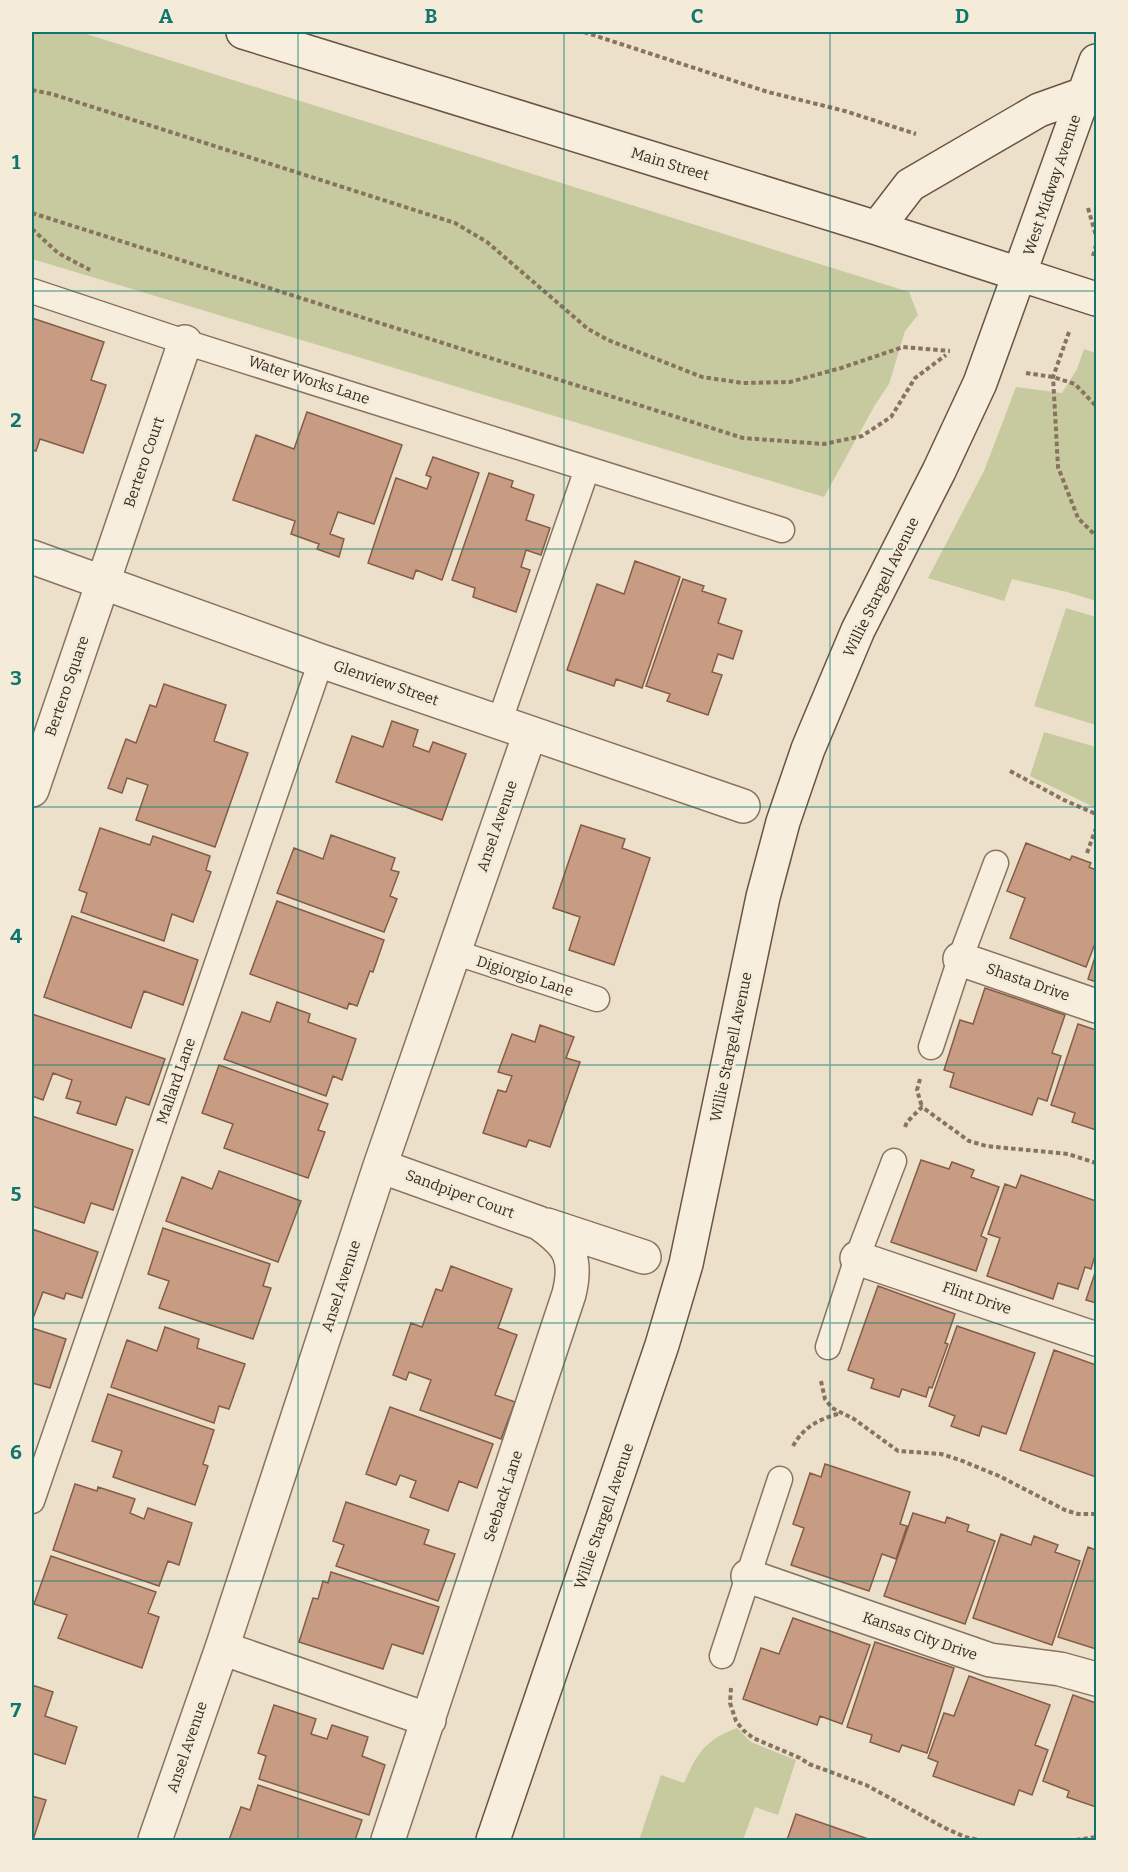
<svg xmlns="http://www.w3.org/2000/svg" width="1128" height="1872" font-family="Bitter,serif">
<rect width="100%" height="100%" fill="#ece0ca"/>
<path fill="#c7ca9e" d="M32,32h48l829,260 9,23 -13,16 -16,53 -14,21 -51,92 -792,-238z
M1084,349l12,4v248l-29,-9 -55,-13 -8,22 -76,-23 56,-107 32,-84 46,6 15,-24z
M1066,608l30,9v108l-62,-19z
M1044,732l52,15v61l-66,-32z
M737,1728l14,14 45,18 -18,55 -23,-8 -12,33h-104l22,-65 23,8c13,-30 21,-43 53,-55z"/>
<path fill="#c79c83" stroke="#855d47" stroke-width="1.5" d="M32,318l72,24 -13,38 15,5 -23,68 -43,-14 -4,12 -4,-1z
M307,412l95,33 -28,79 -36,-12 -8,22 14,5 -5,18 -22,-8 2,-5 -28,-10 4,-13 -62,-21 23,-65 38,14z
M433,457l46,16 -37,107 -26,-10 -3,9 -45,-16 28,-85 31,11 4,-12 -5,-2z
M489,473l24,8 -2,6 23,8 -8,25 24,8 -9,27 -15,-5 -5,17 9,3 -14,42 -43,-15 2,-9 -23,-8z
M635,561l45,16 -38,111 -26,-9 -2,7 -47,-16 30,-86 27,10z
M683,579l21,7 -2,5 24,8 -8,24 24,8 -9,28 -15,-5 -6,18 10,3 -14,40 -41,-14 3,-7 -24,-8z
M164,684l62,21 -12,36 34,12 -33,94 -79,-27 12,-35 -21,-7 -5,15 -14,-5 18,-49 10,4 14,-38 6,2z
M392,721l26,9 -5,16 16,6 4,-10 33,12 -24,66 -106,-38 16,-46 31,11z
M581,825l44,14 -3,9 28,10 -36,107 -45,-15 11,-33 -27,-9z
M100,828l50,17 3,-9 57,20 -4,14 5,2 -18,50 -21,-8 -8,27 -83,-29 6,-19 -8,-3z
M331,835l64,23 -4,12 8,2 -9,24 7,3 -13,33 -107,-39 17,-45 29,11z
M1026,843l44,17 2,-4 19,7 -2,4 7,3v71l-10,26 -76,-29 15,-40 -18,-7z
M277,901l107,39 -11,32 -3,-1 -13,35 -8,-3 -2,6 -97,-35z
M72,916l126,44 -15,45 -39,-14 -13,37 -87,-31z
M1096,954v28l-8,-3z
M985,988l80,27 -13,38 9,3 -14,45 -9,-3 -6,17 -82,-28 4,-14 -10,-3 16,-50 13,4z
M277,1002l33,12 -2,8 48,17 -14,41 -9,-4 -7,20 -102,-37 18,-47 28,10z
M32,1014l133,45 -16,46 -23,-8 -10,28 -39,-12 4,-11 -15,-4 6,-18 -19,-7 -10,27 -11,-4z
M1078,1024l18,6v100l-24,-8 3,-9 -24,-8z
M540,1025l34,12 -8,21 14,4 -30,85 -21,-7 -3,7 -43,-14 15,-43 8,2 6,-16 -14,-4 14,-38 23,8z
M219,1065l109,39 -10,26 7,2 -17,46 -84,-30 9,-24 -31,-11z
M32,1116l101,34 -20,60 -22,-7 -7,20 -52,-17z
M921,1160l28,9 3,-7 22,8 -3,7 28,10 -18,49 6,3 -11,32 -85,-29z
M219,1171l82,30 -23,61 -112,-41 16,-44 30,12z
M1021,1175l75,26v51l-5,17 -6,-2 -7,22 -20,-6 -5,16 -66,-23 13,-38 -12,-4 17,-50 11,4z
M163,1228l107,36 -7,22 8,2 -18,51 -94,-31 10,-27 -21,-7z
M32,1229l66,23 -16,46 -16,-5 -2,6 -21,-7 -11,29z
M451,1266l61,23 -14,39 19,7 -22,60 20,7 -14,37 -81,-29 11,-30 -22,-8 -3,8 -13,-5 18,-52 11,4 14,-38 6,2z
M1096,1270v33l-10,-3z
M878,1286l77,28 -10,29 3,1 -16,44 -3,-1 -3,10 -24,-8 -3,8 -28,-9 3,-9 -26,-9z
M957,1326l78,27 -29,81 -24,-8 -3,10 -28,-10 4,-10 -26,-10z
M165,1327l34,12 -2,9 48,16 -16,45 -10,-3 -5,17 -103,-36 16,-47 30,11z
M32,1328l34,11 -16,49 -18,-5z
M1054,1350l42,15v112l-76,-27z
M108,1394l106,36 -11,34 5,2 -13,39 -82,-28 9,-26 -30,-10z
M390,1407l103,37 -16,44 -18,-7 -11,30 -38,-14 6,-16 -16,-6 -4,10 -30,-11z
M825,1464l85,28 -10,32 7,2 -11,33 -14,-5 -13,37 -78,-26 13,-37 -11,-4 17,-51 11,4z
M75,1484l22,7 1,-4 37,12 -5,14 14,6 4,-11 44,15 -13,42 -11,-4 -9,25 -106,-36z
M346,1502l83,28 -5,14 31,10 -17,47 -102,-35 8,-21 -11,-4z
M913,1513l32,10 2,-6 22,8 -2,6 28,10 -30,83 -81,-28z
M1001,1534l30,11 3,-9 24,9 -3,7 25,9 -28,84 -79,-27z
M1088,1547l8,3v99l-38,-12z
M51,1556l105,36 -8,21 11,4 -17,51 -84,-30 9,-23 -33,-11z
M331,1572l108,35 -16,47 -31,-10 -9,25 -84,-27 14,-44 5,1 5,-18 5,2z
M793,1618l77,27 -28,79 -22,-8 -3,9 -74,-26 18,-51 18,6z
M875,1642l79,26 -27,85 -25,-8 -3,7 -29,-10 2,-7 -25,-8z
M969,1676l81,29 -15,40 13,5 -16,45 -13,-5 -5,15 -81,-29 5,-14 -10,-4 16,-45 10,3z
M32,1685l21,7 -8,24 32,11 -12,37 -33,-11z
M1073,1695l23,8v104l-29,-10 2,-6 -26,-10z
M274,1705l42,14 -5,15 16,5 5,-14 36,12 -6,19 23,9 -16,50 -110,-36 7,-23 -8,-3z
M258,1785l104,35 -7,20h-126l12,-33 9,3z
M32,1796l14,4 -13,40h-1z
M796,1814l75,26h-84z"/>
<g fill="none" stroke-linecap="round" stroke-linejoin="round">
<defs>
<path id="lane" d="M32,291l153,51 597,188
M499,723l88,-254
M454,952l143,47
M931,1047l29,-88 36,-96
M828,1347l29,-89 37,-97
M32,1501l289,-840
M722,1656l58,-177"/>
<path id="street" d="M32,557l289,104 422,145
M32,790l153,-448
M960,959l136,47
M380,1166l159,57c30,21 39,34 30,71l-181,546
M547,1225l97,32
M857,1258l239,81
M748,1576l242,84 70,9 36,10
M222,1648l207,72
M155,1840l67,-192 158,-482 150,-433"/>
<path id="secondary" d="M243,32l634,196 219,71
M877,228l33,-43 129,-75 45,-16
M493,1840l169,-495 24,-81 77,-367 20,-75 25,-73 50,-119 81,-159 41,-88 116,-322"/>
</defs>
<use href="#lane" stroke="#88735f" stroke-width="27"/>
<use href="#street" stroke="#88735f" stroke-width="36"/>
<use href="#secondary" stroke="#6a5442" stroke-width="36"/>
<path stroke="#88735f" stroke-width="4" stroke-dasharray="4.5 3" stroke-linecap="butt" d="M584,32l184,60 77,19 71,23
M32,90l20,4 403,129 32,19 101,87 20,11 94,37 41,6 47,-1 51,-14 62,-21 47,4
M1088,208l8,28
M32,213l711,225 81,6 38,-8 29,-19 24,-39 31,-23
M32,229l26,24 32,17
M1093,256l3,-11
M1069,332l-16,45 5,90 20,51 18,18
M1026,373l27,4 22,7 21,22
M1010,771l54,29 32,14
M1087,853l9,-25
M920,1079l-3,11 5,17
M905,1127l2,-5 15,-15 47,34 17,5 82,8 28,9
M821,1381l4,18 7,9 22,11 44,32 43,3 19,6 39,16 66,34 13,4h18
M793,1446c11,-20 28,-28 49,-33
M731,1688l-1,15 6,18 7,9 10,8 47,20 9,6 57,21 79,43 20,9 14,3
M1076,1840l20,-3"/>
<use href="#lane" stroke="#f7eedd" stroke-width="24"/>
<use href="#street" stroke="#f7eedd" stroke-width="33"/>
<use href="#secondary" stroke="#f7eedd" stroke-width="33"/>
</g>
<path fill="none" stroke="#0f766e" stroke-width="1.5" stroke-opacity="0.55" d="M298,32v1808M564,32v1808M830,32v1808M32,291h1064M32,549h1064M32,807h1064M32,1065h1064M32,1323h1064M32,1581h1064"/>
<g text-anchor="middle" stroke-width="6" stroke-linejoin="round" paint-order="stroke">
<g font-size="15" fill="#392c22" stroke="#f4ebd9">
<text transform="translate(670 164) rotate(17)" y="5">Main Street</text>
<text transform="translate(1052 185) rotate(-71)" y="5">West Midway Avenue</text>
<text transform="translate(309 380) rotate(18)" y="5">Water Works Lane</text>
<text transform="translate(144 462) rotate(-71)" y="5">Bertero Court</text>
<text transform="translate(881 587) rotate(-64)" y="5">Willie Stargell Avenue</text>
<text transform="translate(386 683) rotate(19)" y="5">Glenview Street</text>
<text transform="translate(67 686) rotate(-71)" y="5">Bertero Square</text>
<text transform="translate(497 826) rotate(-71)" y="5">Ansel Avenue</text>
<text transform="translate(525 976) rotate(18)" y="5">Digiorgio Lane</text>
<text transform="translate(1028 982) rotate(19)" y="5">Shasta Drive</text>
<text transform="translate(731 1047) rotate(-78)" y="5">Willie Stargell Avenue</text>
<text transform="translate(176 1081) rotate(-71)" y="5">Mallard Lane</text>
<text transform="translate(460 1194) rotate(20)" y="5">Sandpiper Court</text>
<text transform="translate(341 1286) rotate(-72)" y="5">Ansel Avenue</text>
<text transform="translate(977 1298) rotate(19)" y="5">Flint Drive</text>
<text transform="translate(503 1496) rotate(-72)" y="5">Seeback Lane</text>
<text transform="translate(604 1516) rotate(-71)" y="5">Willie Stargell Avenue</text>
<text transform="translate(920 1636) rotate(19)" y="5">Kansas City Drive</text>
<text transform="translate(187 1747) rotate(-71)" y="5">Ansel Avenue</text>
</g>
</g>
<rect width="1128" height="1872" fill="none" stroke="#f4ebd9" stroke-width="66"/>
<rect x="33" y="33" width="1062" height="1806" fill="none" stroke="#0f766e" stroke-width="2"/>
<g font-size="20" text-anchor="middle" font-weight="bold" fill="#0f766e">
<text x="166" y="23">A</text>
<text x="431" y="23">B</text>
<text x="697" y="23">C</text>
<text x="962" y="23">D</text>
<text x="16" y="169">1</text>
<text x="16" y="427">2</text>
<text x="16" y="685">3</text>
<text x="16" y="943">4</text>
<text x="16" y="1201">5</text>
<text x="16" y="1459">6</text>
<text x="16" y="1717">7</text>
</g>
</svg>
